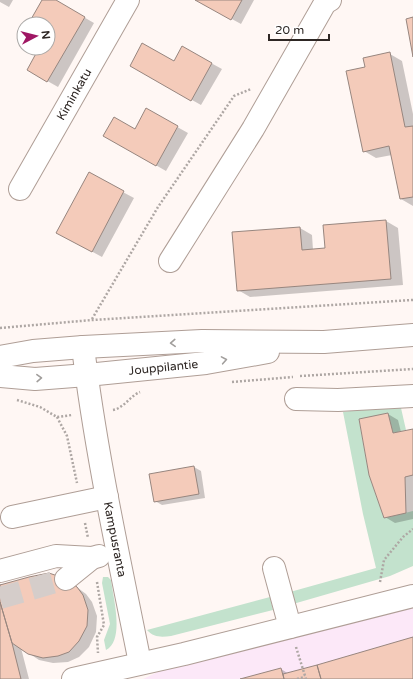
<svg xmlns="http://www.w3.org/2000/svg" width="413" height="679" font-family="'Varela Round',sans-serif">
<rect width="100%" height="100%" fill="#fff7f4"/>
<path fill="#fce8f8" d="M413,605v74h-270l19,-9z"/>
<path fill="#c3e2cd" d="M394,405l7,3 5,22 -13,3 -5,-20 -29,7 10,55 15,43 29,-7v55l-23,10 -97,28 -3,-12 86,-24 -13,-54 -20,-102z
M103,577h5l3,3c2,17 14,60 -5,70l-2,-10 6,-16 -8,-41z
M270,597l3,13 -102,26c-9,1 -17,2 -24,-6z"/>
<path fill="#0003" d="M0,0h13l-4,7 -9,-5z
M44,0h10l40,23 -36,64 -30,-17 13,-22h7v-13l2,-4 -2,-1v-6h-10z
M197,0h57l-13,24z
M183,48l39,21 -21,36 -70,-39 44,-4z
M390,54l12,7 11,53v92l-12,-7 -9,-44 -16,3 -12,-7 2,-83z
M147,110l41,23 -22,38 -61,-35 30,-6z
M89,174l45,24 -32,59 -35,-19z
M386,221l12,7 5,57 -153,12 -12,-7 -5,-57 67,-5 12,7 1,15 13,-1z
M388,414l10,6 3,12 12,-2v89l-18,4 -10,-6z
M194,467l7,4 4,27 -43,7 -7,-4z
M66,579l20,15 6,8 5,14 -1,16 -7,15 -10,10 -11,5 -15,1 -14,-3 -18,-12 8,31h-29v-95l3,1z
M413,638v41h-169l37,-10 8,5z"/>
<path fill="#f4cbba" stroke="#97867f" d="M42,0h14l29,17 -38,65 -20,-12 12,-22h9l1,-17 -1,-7h-12l-6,-3z
M195,0h47l-11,20z
M413,17v40l-7,-38z
M142,43l32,18 8,-15 30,17 -21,38 -61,-35z
M390,52l15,75 8,-1v71l-13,2 -11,-53 -26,6 -17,-81 19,-4 -2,-9z
M146,108l32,18 -22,40 -53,-30 11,-19 21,12z
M89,172l35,19 -32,61 -36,-19z
M386,220l5,59 -154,12 -5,-59 68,-5 2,23 23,-2 -2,-23z
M388,413l5,20 20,-4v46l-8,2 1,36 -22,5 -15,-43 -10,-56z
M194,466l5,28 -45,8 -5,-28z
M49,573l17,6 11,8 6,8 5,15 -1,16 -8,15 -10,11 -11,4 -15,2 -15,-4 -16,-11 -12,-41v-17l29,-8z
M0,602l12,41 9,36h-21z
M413,637v42h-92l-4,-14z
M317,665l4,14h-37l-1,-5z
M281,668l3,11h-44z"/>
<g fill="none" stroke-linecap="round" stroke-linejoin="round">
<path stroke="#d5cdca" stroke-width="22" stroke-dasharray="22 11" stroke-linecap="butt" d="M0,598l66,-19"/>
<defs>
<g id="minor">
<path id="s1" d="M20,189l108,-189"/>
<path d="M170,261l83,-132 72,-126 5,-3"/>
<path id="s2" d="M83,347c13,107 36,211 57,316"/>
<path d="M296,399l42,1 75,-4"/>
<path d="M12,517l95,-20"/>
<path d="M274,568l16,59"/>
<path d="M0,571l56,-15 36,2"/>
<path d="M66,579l26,-21 7,-2"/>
<path d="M73,679l111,-25 229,-58"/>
</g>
<g id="major">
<path d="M0,357l33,-6 50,-4 119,-6 122,1 89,-7"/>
<path id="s3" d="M0,376l35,3 52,-4 119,-12 62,-11"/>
</g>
</defs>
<use href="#minor" stroke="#af9e96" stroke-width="24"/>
<use href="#major" stroke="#af9e96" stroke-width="24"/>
<path stroke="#aea7a4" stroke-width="2.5" stroke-dasharray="2 2" stroke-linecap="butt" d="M92,319l66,-112 76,-111 17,-7
M0,328l92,-8 321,-20
M300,376l113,-7
M232,382l61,-5
M17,400l23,7 17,10 15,-2
M113,410c11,-2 17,-14 27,-18
M57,417l10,19 10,47
M85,523l3,15
M97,582l7,43 -7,12 1,16
M380,582l4,-22 19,-23 10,-8
M296,647l10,32
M297,679l8,-2"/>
<use href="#minor" stroke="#fff" stroke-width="22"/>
<use href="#major" stroke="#fff" stroke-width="22"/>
</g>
<defs><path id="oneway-chevron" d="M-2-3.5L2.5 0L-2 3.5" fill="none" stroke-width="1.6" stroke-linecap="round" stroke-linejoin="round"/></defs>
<g stroke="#a19e9c">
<use href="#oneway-chevron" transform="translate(173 343) rotate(177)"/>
<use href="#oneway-chevron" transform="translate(224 360) rotate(-10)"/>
<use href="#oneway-chevron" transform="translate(39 378) rotate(-2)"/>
</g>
<g text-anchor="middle" stroke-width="4" stroke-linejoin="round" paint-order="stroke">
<g font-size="12" fill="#2e2724" stroke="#fff">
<text dy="4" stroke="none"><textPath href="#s1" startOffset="109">Kiminkatu</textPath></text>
<text dy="4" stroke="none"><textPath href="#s3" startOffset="164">Jouppilantie</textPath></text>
<text dy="4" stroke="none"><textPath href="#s2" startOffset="195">Kampusranta</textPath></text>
</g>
</g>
<g transform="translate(36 36) rotate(83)"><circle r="19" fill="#ffffff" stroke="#aba9a7"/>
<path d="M0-3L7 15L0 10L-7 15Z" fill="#9f1764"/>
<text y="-6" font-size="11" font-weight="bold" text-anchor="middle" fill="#2e2724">N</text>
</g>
<path d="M269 34v6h60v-6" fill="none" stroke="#2e2724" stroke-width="2"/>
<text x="275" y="34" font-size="12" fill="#2e2724" stroke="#ffffff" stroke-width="3" paint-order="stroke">20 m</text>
</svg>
